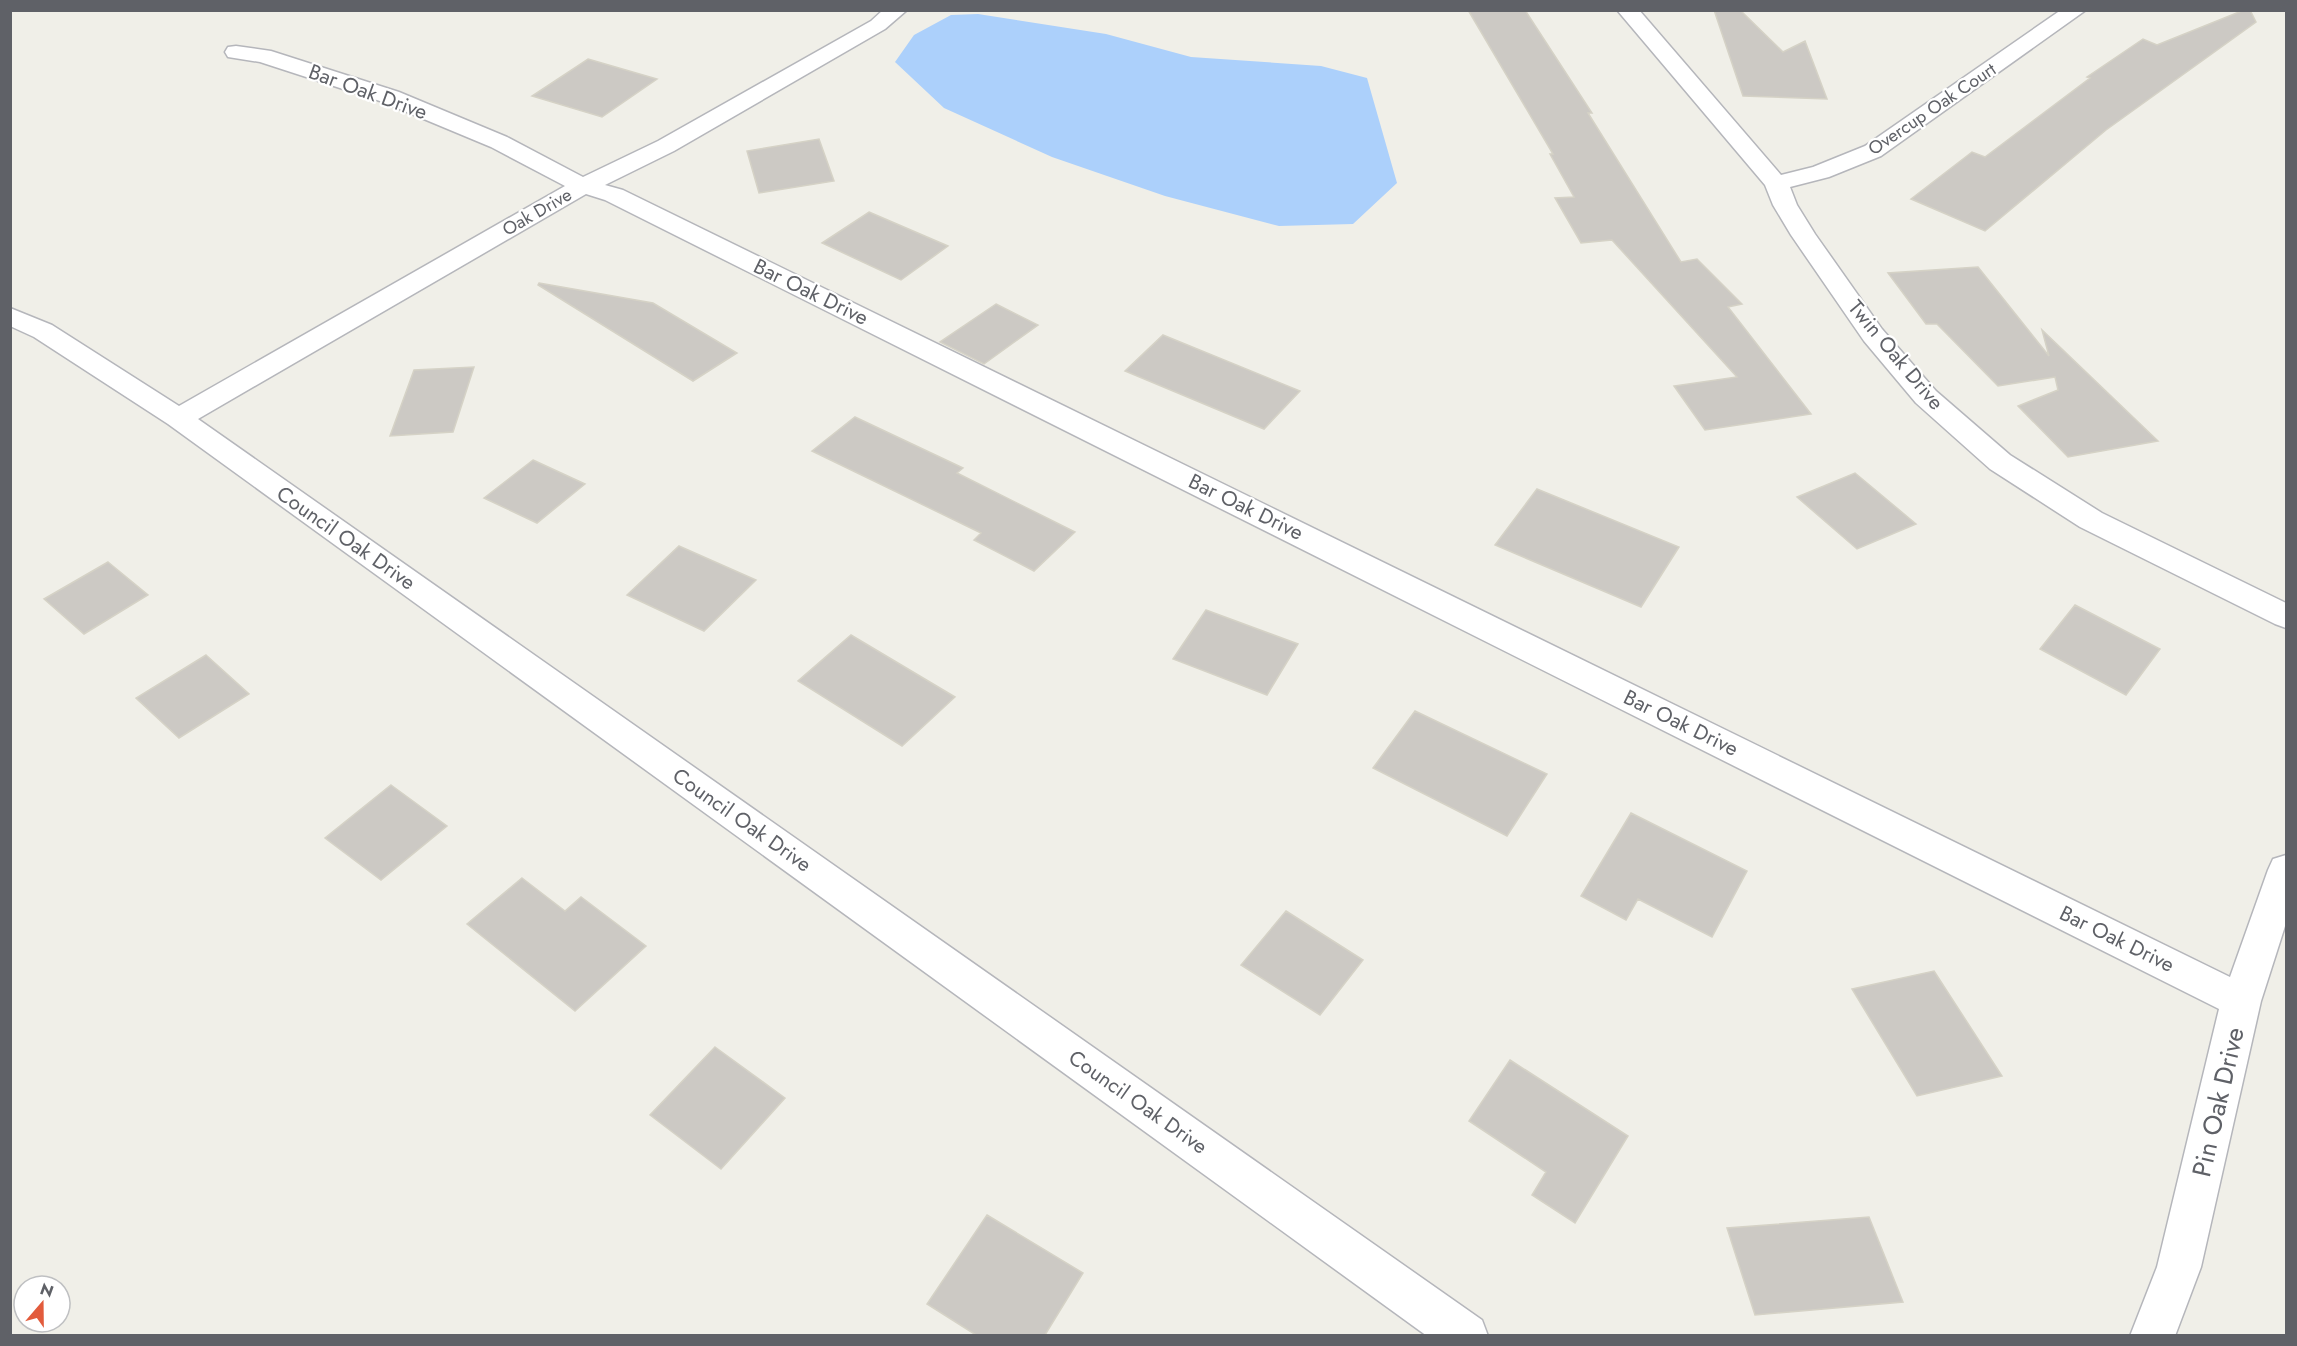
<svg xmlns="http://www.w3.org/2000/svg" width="2297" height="1346" font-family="Jost,sans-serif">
<rect width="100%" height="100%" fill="#f0efe8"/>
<path fill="#acd0fb" d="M978,14l128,20 85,23 130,9 46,12 30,105 -44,41 -74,2 -114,-30 -113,-39 -108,-49 -49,-46 19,-27 37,-20z"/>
<path fill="#ccc9c4" stroke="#d5d2c6" stroke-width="1.5" d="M1468,10h57l67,103h-4l93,149 16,-3 45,45 -14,3 83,107 -106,16 -31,-44 63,-9 -125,-137 -31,3 -26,-45 19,-1 -24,-43h3z
M1714,10h26l43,42 22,-11 22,58 -84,-3z
M2244,10h6l6,12 -150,108 -121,101 -74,-32 61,-47 13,5 105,-79 -3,-1 56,-38 14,6z
M588,59l69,20 -55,38 -70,-21z
M819,139l15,42 -75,12 -12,-42z
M869,212l79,34 -47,34 -79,-37z
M1978,267l71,89 -7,-26 116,111 -90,16 -50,-51 40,-16 -3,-13 -57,9 -61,-62h-11l-38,-51z
M539,283l114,20 84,50 -44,28 -155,-96z
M996,304l42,21 -54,39 -44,-22z
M1163,335l137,56 -36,38 -139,-58z
M474,367l-21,65 -63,4 24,-66z
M855,417l108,51 -6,5 118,59 -41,39 -60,-31 7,-7 -169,-82z
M533,460l52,24 -48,39 -53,-25z
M1855,473l61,51 -59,25 -60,-52z
M1537,489l142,58 -38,60 -146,-62z
M679,546l77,34 -52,51 -77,-36z
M108,562l40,33 -64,39 -40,-35z
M2075,605l85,44 -34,46 -86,-46z
M1206,610l92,34 -31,51 -94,-36z
M851,635l104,62 -53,49 -104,-65z
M206,655l43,39 -70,44 -43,-40z
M1415,711l132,63 -40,62 -134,-68z
M391,785l56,41 -66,54 -56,-42z
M1631,813l116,58 -35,66 -74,-38 -12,21 -45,-24z
M522,878l43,33 16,-14 65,49 -71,65 -108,-87z
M1286,911l77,49 -43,55 -79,-50z
M1934,971l68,105 -85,20 -65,-107z
M715,1047l70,51 -64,71 -71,-54z
M1510,1060l118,76 -53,87 -43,-28 14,-23 -77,-51z
M987,1215l96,58 -38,62h-69l-49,-31z
M1869,1217l34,85 -148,13 -28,-87z"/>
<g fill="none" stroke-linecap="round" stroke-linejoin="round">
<defs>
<path id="minor" d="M883,10h24l-22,19 -211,122 -69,34 18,5 1607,787 38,-107 5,-11 13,-4v68l-25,78 -60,266 -26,69h-45l27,-69 62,-258 -1614,-809 -19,-6 -388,225 1284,901 6,16h-61l-1259,-912 -134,-87 -24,-11v-18l42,17 127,81 386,-220 -74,-39 -108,-45 -123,-40 -32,-5 -3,-5 3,-5 8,-1 35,5 128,41 108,45 76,40 75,-36 213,-120z
M1617,10h22l142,165 32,-8 52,-21 196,-136h25l-205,146 -52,21 -39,10 7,18 18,29 67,95 54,62 74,64 92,58 184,90v25l-11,-4 -195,-97 -90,-58 -74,-66 -52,-62 -73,-106 -18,-30 -8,-20z"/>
</defs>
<use href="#minor" stroke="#b5b6bb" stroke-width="3"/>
<use href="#minor" fill="#fff" fill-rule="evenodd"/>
</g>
<g text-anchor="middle" stroke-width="4.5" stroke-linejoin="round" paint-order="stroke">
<g font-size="18" fill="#5f6167" stroke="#fff">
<text transform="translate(1932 109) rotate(-34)" y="6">Overcup Oak Court</text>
<text transform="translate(537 212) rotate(-30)" y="6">Oak Drive</text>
</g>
<g font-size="21" fill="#5f6167" stroke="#fff">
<text transform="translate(368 92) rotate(20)" y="7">Bar Oak Drive</text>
<text transform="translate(811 292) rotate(26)" y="7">Bar Oak Drive</text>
<text transform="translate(1896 355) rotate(50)" y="7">Twin Oak Drive</text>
<text transform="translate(1246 507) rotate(26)" y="7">Bar Oak Drive</text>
<text transform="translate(346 538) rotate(35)" y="7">Council Oak Drive</text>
<text transform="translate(1681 723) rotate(26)" y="7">Bar Oak Drive</text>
<text transform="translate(742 820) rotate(35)" y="7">Council Oak Drive</text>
<text transform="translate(2117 939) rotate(26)" y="7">Bar Oak Drive</text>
<text transform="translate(1138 1102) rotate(35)" y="7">Council Oak Drive</text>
</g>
<g font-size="26" fill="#5f6167" stroke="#fff">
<text transform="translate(2218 1102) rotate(-77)" y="9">Pin Oak Drive</text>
</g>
</g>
<rect width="2297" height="1346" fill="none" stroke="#5f6167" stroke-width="24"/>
<g transform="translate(42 1304) rotate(20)"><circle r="28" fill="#ffffff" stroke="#bfc0c2" stroke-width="1.5"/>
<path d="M0-4.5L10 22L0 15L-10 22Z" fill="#e25b3c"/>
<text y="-9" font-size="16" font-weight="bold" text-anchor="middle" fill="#5f6167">N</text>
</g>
</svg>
